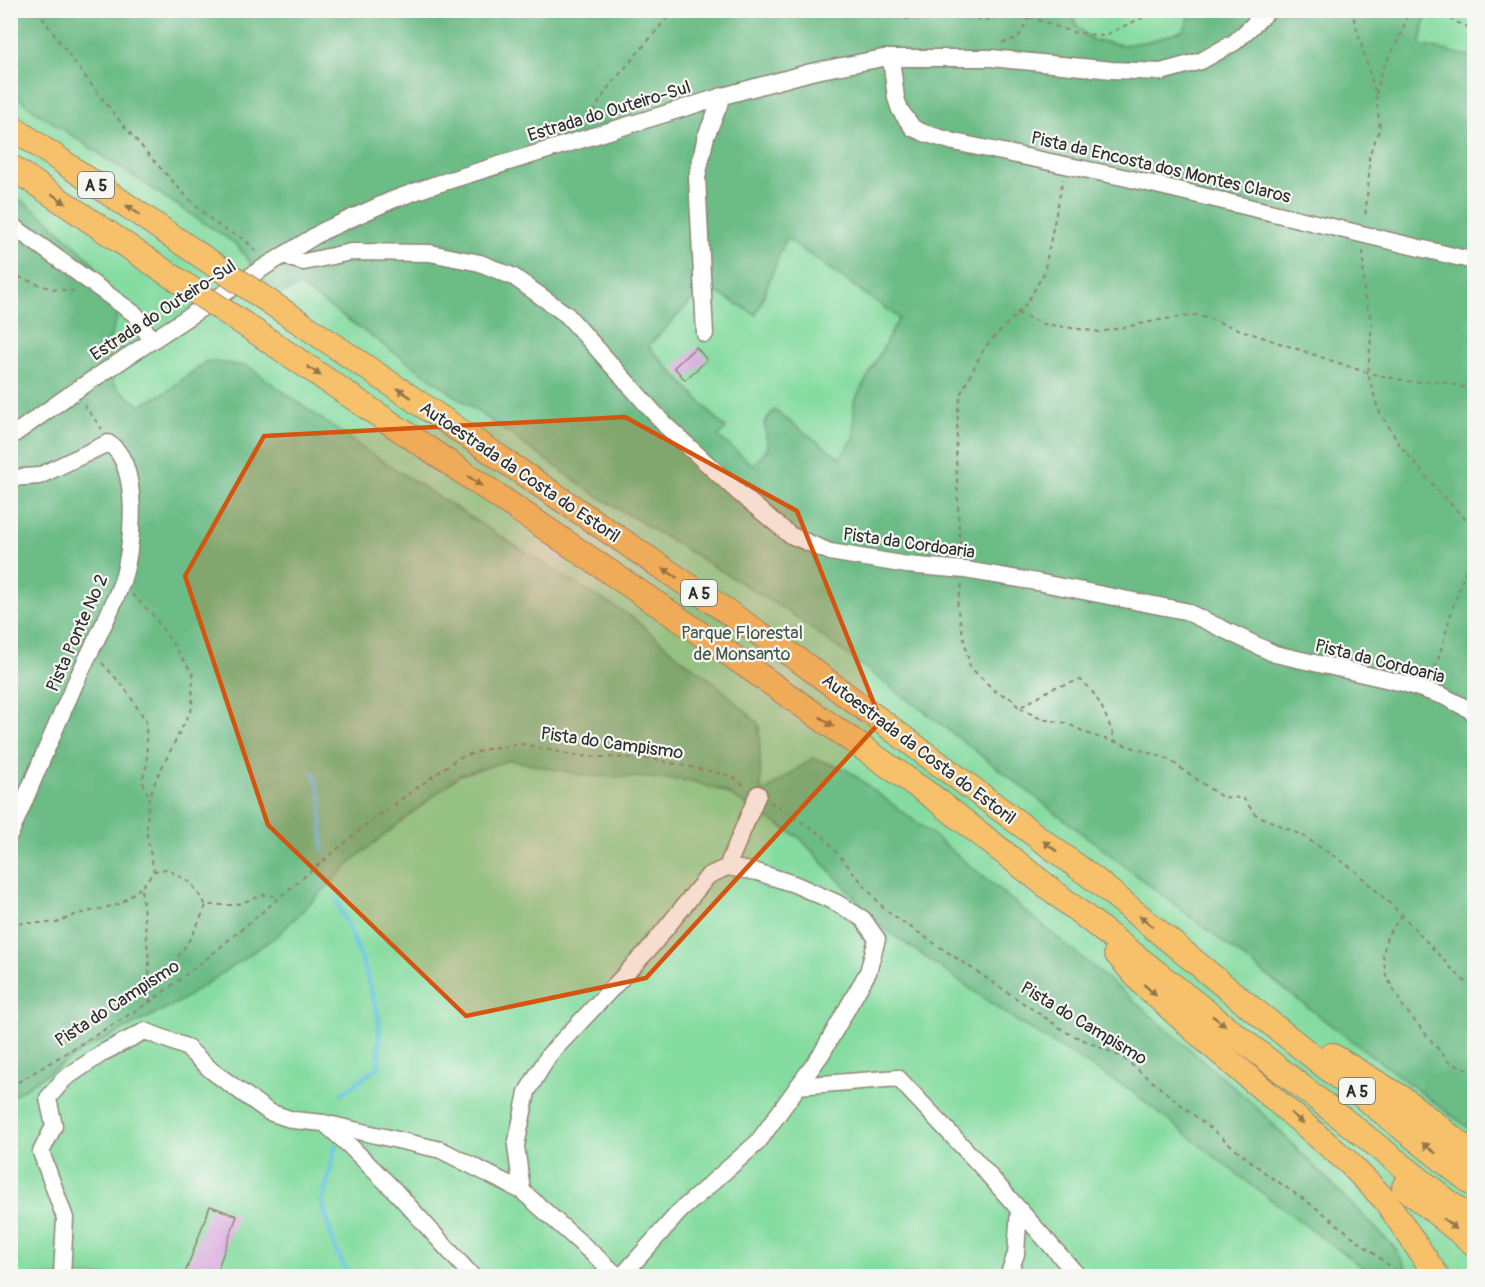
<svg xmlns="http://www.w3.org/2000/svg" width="1485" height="1287" font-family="Pangolin,sans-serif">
<rect width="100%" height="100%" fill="#f6f6f2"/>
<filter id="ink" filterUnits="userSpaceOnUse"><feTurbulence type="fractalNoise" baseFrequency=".0167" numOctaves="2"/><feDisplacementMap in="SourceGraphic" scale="12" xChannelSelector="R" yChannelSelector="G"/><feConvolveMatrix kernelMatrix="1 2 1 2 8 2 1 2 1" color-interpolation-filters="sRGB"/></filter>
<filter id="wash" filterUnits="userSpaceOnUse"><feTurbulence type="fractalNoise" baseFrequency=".008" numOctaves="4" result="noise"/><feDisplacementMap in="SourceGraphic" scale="24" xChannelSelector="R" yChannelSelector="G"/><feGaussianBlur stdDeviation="1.35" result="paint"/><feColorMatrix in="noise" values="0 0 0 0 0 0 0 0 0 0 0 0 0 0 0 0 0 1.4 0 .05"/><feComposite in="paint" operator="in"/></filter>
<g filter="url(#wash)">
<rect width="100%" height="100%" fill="#f1ddbf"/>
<path fill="#85dca0" stroke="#588466" stroke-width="1.5" d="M10,11h1464v1265h-1463z"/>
<path fill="#6cbc86" stroke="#4c7458" stroke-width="1.5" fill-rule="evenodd" d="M1071,10l6,16 15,14 31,5 28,-4 33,-11 7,-19h236l-7,34 54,12v1075l-142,-106 -411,-317 -132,-97 -193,-117 -296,-209 -17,7 -22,-16 -25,-33 -198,-131 -27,-21 -1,-81zM786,238l113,80 -45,84v36l-14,20 -66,-48 -10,13 4,25 -15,17 -35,-29 8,-7 -78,-83 58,-60 50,29z
M11,193l36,26 45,43 28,47 -12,35 5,40 27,22 28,-15 38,-30 41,5 118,84 201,128 66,39 47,40 35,25 45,42 2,70 52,-36 34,12 82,62 198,163 127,110 141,143 16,28h-37l-132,-98 -112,-88 -110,-67 -138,-96 -82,-89 -75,-46 -33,-11 -58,-4 -47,-1 -77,-16 -50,15 -102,81 -81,80 -98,66 -92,46 -76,49z"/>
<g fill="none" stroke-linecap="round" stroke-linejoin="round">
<path stroke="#64c4e2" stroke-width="4.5" d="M313,772l8,25 2,53
M337,901l24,56 18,61v49l-37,26
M336,1145l-14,58 14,48 13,25"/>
</g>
<g id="blocks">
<path fill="#d9a9de" d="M696,347l11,13 -22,20 -11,-13z
M210,1206l27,10 -22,60h-31z"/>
</g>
</g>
<g filter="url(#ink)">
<use href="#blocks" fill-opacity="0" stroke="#8e8475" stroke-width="1.5"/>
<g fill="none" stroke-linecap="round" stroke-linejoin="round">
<defs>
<path id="minor" d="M891,58l5,40 4,12 13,18 11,5 30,9 173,36 347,83
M10,224l126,91 16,26
M285,254l8,5 11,3 47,-10 79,1 50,10 34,14 53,38 98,110 74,68 51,42 40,17 77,13 58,5 72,12 148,29 90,43 128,29 40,13 31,16
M705,334l-8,-157 9,-41 17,-40
M10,437l65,-46 191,-125 57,-35 69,-31 39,-14 292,-90 88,-24 72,-14h108l121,12 49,2 40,-11 34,-19 34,-32
M10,478l29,-2 69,-33c34,19 25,110 13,141 -11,31 -28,61 -42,91 -24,52 -46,106 -69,159
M727,867l31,-73
M798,1086l100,-8 80,85 100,113
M328,1124l113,26 81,41 96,85
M522,1191l-6,-45 11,-54 22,-37 100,-106 59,-73 19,-9 30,5 37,12 43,19 26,16 14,20 -9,33 -46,81 -64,89 -78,69 -58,65
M62,1276l3,-58 -24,-66 13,-26 -6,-28 16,-19 40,-27 41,-21 41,16 26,24 57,41 24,8 31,3 26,23 46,46 76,84
M1008,1276l8,-22 3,-45"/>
<path id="highway" d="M10,126l172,117
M10,166l151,103
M292,317l508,344 297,220 142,117 235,187
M265,338l420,285 252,177 537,422
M1116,953l26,30 69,62 137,117 38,39 51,75
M1331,1055l73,44 70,56
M1404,1187l70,57"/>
</defs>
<use href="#minor" stroke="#8e8475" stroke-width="19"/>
<use href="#highway" stroke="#8e8475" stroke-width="26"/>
<path stroke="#8e8475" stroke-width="2" stroke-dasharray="4.5 4.5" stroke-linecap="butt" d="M37,10c48,69 100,136 159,196 8,7 16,15 25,21 16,11 23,8 36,26
M853,10l5,4 11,2c39,2 76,9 114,-6
M876,10l7,7
M969,10l-3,7 19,3 23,-6 22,3 42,15 31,4 56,-26
M1349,10l4,6 23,79 4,34 -11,26v21l-4,42
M1433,10l31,16 10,2
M1002,43l16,-5 15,-28
M1376,94l5,-22 22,-41 5,-21
M588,120l20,-32 66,-78
M1363,251l1,44 8,28 -4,50 10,36 23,38 40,47 33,34
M10,274l42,15 22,2
M1017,313l26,11 57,8 65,-13 32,-4 171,58 44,9 28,-1 34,9
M84,405l18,24
M962,555l-3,-23 -3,-78 2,-44 3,-17 24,-46 42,-44 17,-30 19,-94
M962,584l-5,22 13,61 25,24 17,8 7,9 34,-20 28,-8c19,16 26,39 35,62l52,17 54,38 21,1 12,16 48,22 49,32 50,47 48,52 24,23
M132,594l21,21 40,59 -1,34 -35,69 -9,24 -1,35 7,35
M102,663l22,24 22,34 1,43 -5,16 7,17
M1433,677l20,-70 21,-61
M1020,708l21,11 25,4 25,12 25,7
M770,802l52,33 63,75 183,123 54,24 146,118 54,37 80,64
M1402,915l-15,21 -4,19 3,21 18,32 45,54 25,10
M10,923h46l19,-8 45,-11 20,-16
M150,992c24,-28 43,-52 56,-87
M150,1002l-1,-42 -8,-72 13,-17 13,-2 24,14 15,22h29l32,-11 12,4
M10,1087l140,-85 55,-42 161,-135 92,-67 33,-10 31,-4 55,12 76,3 79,17 13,10"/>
<use href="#minor" stroke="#fff" stroke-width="16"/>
<use href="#highway" stroke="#f6c16b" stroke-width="24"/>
<defs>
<path id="highway-bridge" d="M182,243l110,74
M161,269l104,69"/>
</defs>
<use href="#highway-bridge" stroke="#8e8475" stroke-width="26" stroke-linecap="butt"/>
<use href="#highway-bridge" stroke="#f6c16b" stroke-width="24"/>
</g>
<defs><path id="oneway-solid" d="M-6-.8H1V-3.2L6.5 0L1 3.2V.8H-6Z" transform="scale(1.5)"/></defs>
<g fill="#90764b">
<use href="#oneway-solid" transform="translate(59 199) rotate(34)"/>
<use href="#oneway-solid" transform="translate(133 210) rotate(-146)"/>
<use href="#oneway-solid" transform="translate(314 371) rotate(34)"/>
<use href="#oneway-solid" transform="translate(404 393) rotate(-146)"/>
<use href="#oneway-solid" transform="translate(475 481) rotate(34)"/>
<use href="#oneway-solid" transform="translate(670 573) rotate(-146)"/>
<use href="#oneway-solid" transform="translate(827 722) rotate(35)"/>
<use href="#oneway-solid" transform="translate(1050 846) rotate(-143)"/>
<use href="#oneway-solid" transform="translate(1146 921) rotate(-141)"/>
<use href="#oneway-solid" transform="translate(1150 990) rotate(42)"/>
<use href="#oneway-solid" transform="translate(1219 1021) rotate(38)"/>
<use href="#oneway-solid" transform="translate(1297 1118) rotate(40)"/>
<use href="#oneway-solid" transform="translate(1429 1148) rotate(-142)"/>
<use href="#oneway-solid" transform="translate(1450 1224) rotate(39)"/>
</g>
</g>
<path fill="#d5540f" fill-opacity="0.2" stroke="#d5540f" stroke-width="4.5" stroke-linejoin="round" d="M625,417l172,94 84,210 -235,257 -180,38 -198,-191 -83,-249 79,-140z"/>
<g text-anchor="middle" stroke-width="4.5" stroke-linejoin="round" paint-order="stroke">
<g fill="#f6f6f2" stroke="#686867" stroke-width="1.5">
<rect x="78" y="172" width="36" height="26" rx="4.5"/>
<rect x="681" y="580" width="36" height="26" rx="4.5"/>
<rect x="1339" y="1078" width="36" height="26" rx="4.5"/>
</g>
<g font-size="16" font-weight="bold" fill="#2b2b2b">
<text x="96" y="191">A 5</text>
<text x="699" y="599">A 5</text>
<text x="1357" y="1097">A 5</text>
</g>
<g font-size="18" fill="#2b2b2b" stroke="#f6f6f2">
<text transform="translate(609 111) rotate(-17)" y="6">Estrada do Outeiro-Sul</text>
<text transform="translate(1161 167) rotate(13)" y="6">Pista da Encosta dos Montes Claros</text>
<text transform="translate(163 310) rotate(-33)" y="6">Estrada do Outeiro-Sul</text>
<text transform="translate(520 472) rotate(34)" y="6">Autoestrada da Costa do Estoril</text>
<text transform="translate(909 543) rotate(8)" y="6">Pista da Cordoaria</text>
<text transform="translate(77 633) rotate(-66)" y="6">Pista Ponte Nº 2</text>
<text transform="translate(1380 661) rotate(14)" y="6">Pista da Cordoaria</text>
<text transform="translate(612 743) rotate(8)" y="6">Pista do Campismo</text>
<text transform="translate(919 749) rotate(37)" y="6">Autoestrada da Costa do Estoril</text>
<text transform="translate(117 1003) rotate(-33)" y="6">Pista do Campismo</text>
<text transform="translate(1084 1023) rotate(31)" y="6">Pista do Campismo</text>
</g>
<g font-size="18" fill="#425748" stroke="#f6f6f2">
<text x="742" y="639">Parque Florestal<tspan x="742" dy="21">de Monsanto</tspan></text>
</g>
</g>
<rect width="1485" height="1287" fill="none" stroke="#f6f6f2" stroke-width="36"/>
</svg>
